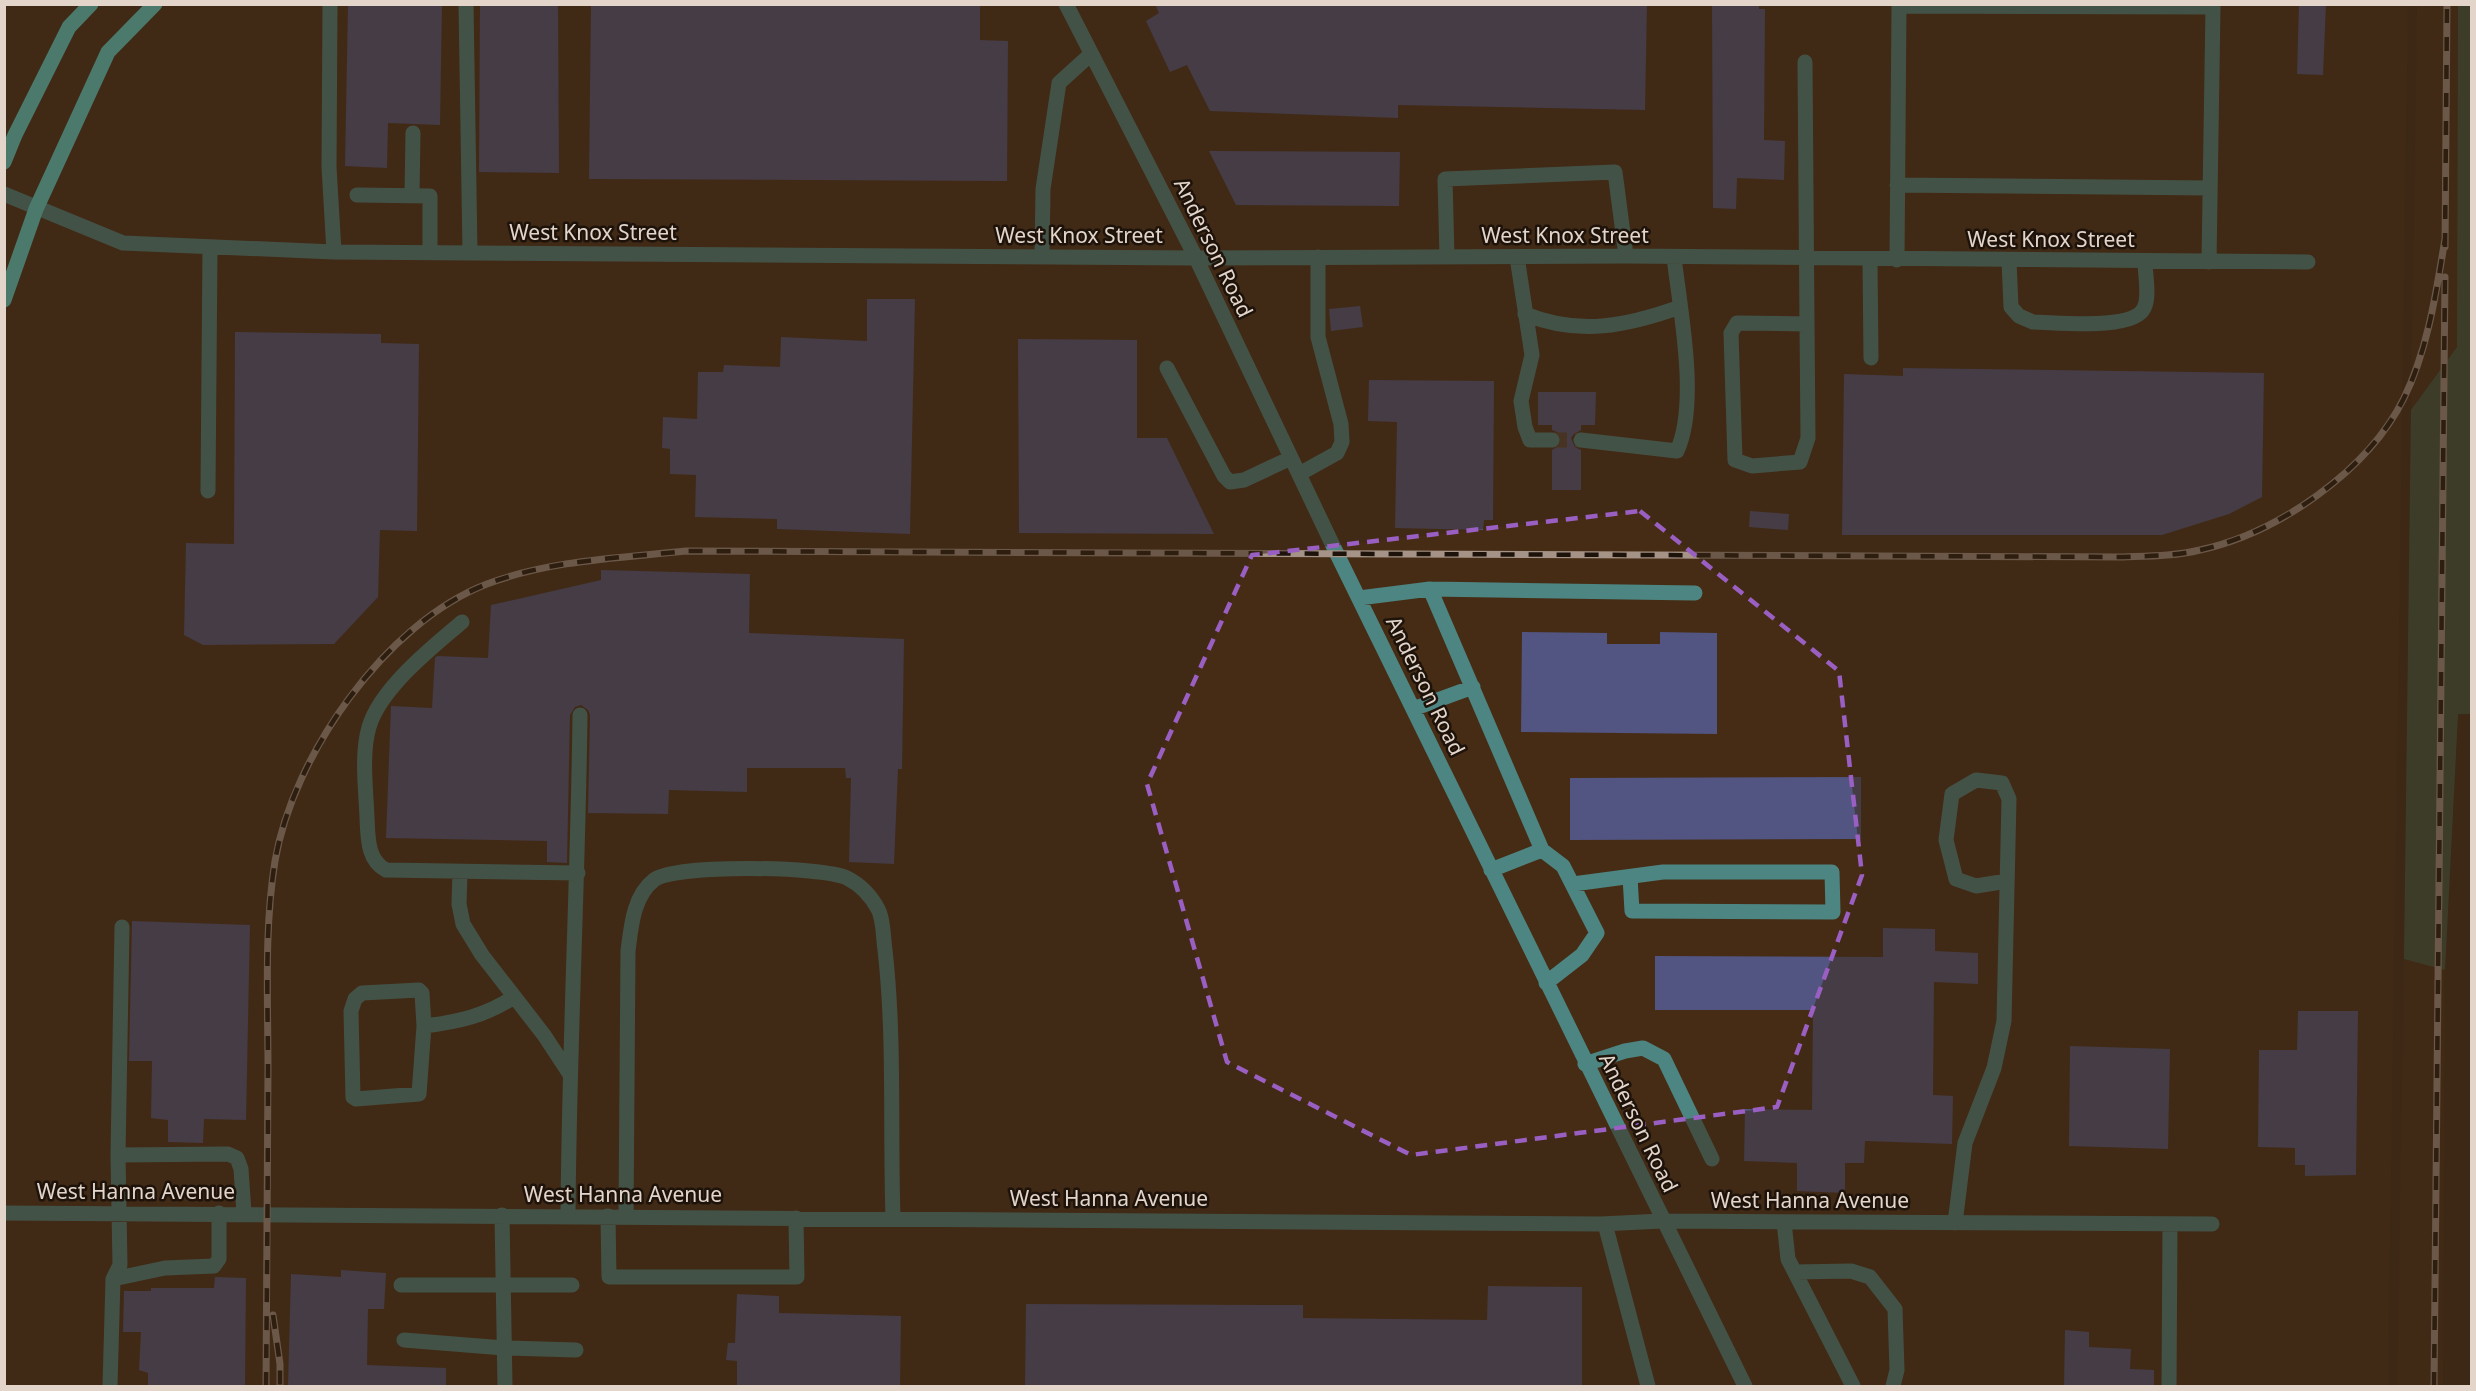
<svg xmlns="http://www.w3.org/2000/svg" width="2476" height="1391" font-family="'Noto Sans',sans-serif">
<rect width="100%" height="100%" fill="#3d2816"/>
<path fill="#462c14" d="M5,5h2403l-20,1381h-2383z
M2417,5h41l-1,342 -46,63z
M2404,959l41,11 -2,416h-46z"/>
<path fill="#3f563f" d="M2458,5h14v709h-14l-13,256 -41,-11 7,-549 46,-63z"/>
<path fill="#525481" d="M348,4h94l-2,121 -52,-2 -1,45 -42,-2z
M480,4h78l1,169 -80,-1z
M591,4h389v36l28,1 -1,140 -418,-2z
M1155,4h492l-2,106 -247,-5v13l-188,-7 -23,-46 -17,7 -24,-51 13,-8z
M1712,4h47v5h6l-1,131 21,1 -1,39 -47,-2 -1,31 -23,-1z
M2299,4h27l-3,71 -26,-1z
M1209,151l191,1 -1,54 -163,-1z
M867,299h48l-5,235 -133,-5v-10l-82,-2 1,-42 -26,-1v-25l-8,-1 1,-31 34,2 1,-47h25l1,-7 56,2 1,-30 86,4z
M1360,306l3,21 -32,4 -2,-22z
M235,332l146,2v9l38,1 -2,187 -37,-1 -2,67 -44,47 -131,1 -19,-10 2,-92 48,1z
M1018,339l119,1v98h30l47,96 -195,-1z
M1903,368l361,5 -2,124 -33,17 -67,21h-320l2,-161 59,2z
M1369,380l125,1 -1,139h-9l-1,10 -88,-2 2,-106 -29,-1z
M1538,392h58l-1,33h-14v5l-7,4 -3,4 4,9 6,3v40h-29v-40l8,-5 2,-6 -5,-7 -5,-2v-5h-14z
M1750,511l39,3 -1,16 -39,-3z
M601,570l149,4 -1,59 155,6 -2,130h-4l-4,95 -45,-2 2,-84h-5l-1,-10h-98v24l-78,-2 -1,24 -80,-1 2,-98 -2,-5 -7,-5 -6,2 -5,8 -3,148 -20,-1v-21l-161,-3 5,-132 41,2 3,-50 2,-2 51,2 3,-53 110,-25z
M1522,632l85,1v11h53v-12l57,1v101l-196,-2z
M1861,777v62l-291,1v-62z
M132,921l118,4 -4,195 -42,-1 -1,24 -35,-1v-22l-17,-2 1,-57h-23z
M1883,928l52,1v22l43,2v31l-44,-2 -1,113 20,1 -1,48 -87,-3 -1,22h-19v30l-48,-2v-28l-53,-2 1,-52 67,1 1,-100h-158v-54l228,1z
M2298,1011h60l-2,164 -51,1v-11h-10v-17l-37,-1 1,-97h38z
M2070,1046l100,3 -2,100 -99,-3z
M341,1270l45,3 -2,36h-16l-1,56 79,3v18h-158l3,-112 50,3z
M215,1277l31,1 -1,108h-97v-13l-9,-3 2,-38h-18l1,-41h27v-3h63z
M1488,1286l94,1v99h-557l1,-82 277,1v13l184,2z
M737,1294l42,2v17l122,3 -1,70h-163v-25l-11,-1 2,-17h7z
M2065,1330l24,2v15l42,2 -1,20 24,1v16h-90z"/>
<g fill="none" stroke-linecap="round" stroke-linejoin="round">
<path stroke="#564231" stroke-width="15" stroke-dasharray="15 8" stroke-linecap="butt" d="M1552,440h29"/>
<path stroke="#4d8582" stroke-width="15" d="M330,4l-1,163 5,85
M466,4l4,249
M1066,4l130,254 140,294 409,834
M1805,62l2,262 -70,-1 -6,10 4,127 17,6 48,-4 8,-24 -1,-114
M1897,185l313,3
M4,194l119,49 211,9 862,6 430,-2 682,6
M357,195l73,1v57
M412,195l1,-62
M1042,257l1,-68 16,-106 32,-29
M1447,257l-2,-78 170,-7 11,84
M1517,257l15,98 -11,46 4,26 5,13h22
M1870,260l1,98
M1897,260l2,-254 314,1 -4,255
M2009,261l2,46 8,9 14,6c23,0 101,9 111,-14 6,-11 1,-34 1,-46
M1525,314c54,22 102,12 155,-7
M1167,368l57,108 6,6 14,-2 47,-22
M1581,440l96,11c22,-48 3,-141 -3,-194
M1299,474l38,-21 5,-11 -1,-18 -23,-87v-80
M208,491l2,-244
M1430,589l265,4
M1359,598l71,-9 112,261 21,16 34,67 -15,22 -36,28
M462,622c-30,25 -82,67 -93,105 -8,28 -3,62 -2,91 1,19 0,42 19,52l192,3
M1413,709l60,-22
M1491,870l51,-20
M460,872l-1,32 4,20 19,31 62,80 25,38
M1573,884l90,-12h169l1,40 -201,-1 -2,-34
M122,927l-4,228 110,-1 9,4 4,11 3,44
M424,1026l-5,68 -63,5 -3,-2 -2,-86 4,-12 7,-6 57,-3 3,3 2,33c34,-4 61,-10 90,-29
M1585,1064l40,-13 18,-3 21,11 48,100
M4,1213l1597,11 61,-3 550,3
M502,1215l3,171
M568,1216c1,-167 10,-334 12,-501
M608,1216l1,61h188l-1,-59
M626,1216l2,-265c3,-23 5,-55 26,-71 20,-16 168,-14 193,-2 14,7 24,18 31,31 6,11 5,29 7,41 10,88 5,179 8,268
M1784,1222l4,37 65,127
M1955,1223l10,-80 29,-75 10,-47 5,-222 -7,-16 -26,-3 -24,14 -6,46 10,39 20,7 31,-5
M1605,1224l43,162
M1795,1272l56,-1 19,6 25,32 2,61 -4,16
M113,1279l52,-11 49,-2 5,-7v-46
M401,1285h171
M404,1340l100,8 72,2
M110,1386l3,-107 7,-14 -2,-110
M2169,1386l1,-162"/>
<path stroke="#5dded8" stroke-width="15" d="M4,162l11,-27 54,-108 22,-23
M4,300l32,-91 72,-157 47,-48"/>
<defs>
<path id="rail" d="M2445,247l2,-243
M273,1315l7,49v22
M266,1386c1,-105 2,-211 2,-317 0,-69 -4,-140 7,-208 18,-105 110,-238 212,-277 63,-24 133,-26 199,-33l1437,6c26,-1 52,-1 77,-7 78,-17 168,-79 204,-152 24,-49 32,-105 41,-159
M2434,1386l11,-1109"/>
</defs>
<use href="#rail" stroke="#a49386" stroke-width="7"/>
<use href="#rail" stroke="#1d130b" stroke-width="4.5" stroke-dasharray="14" stroke-linecap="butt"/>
</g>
<path d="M0 0H2476V1391H0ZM1640,511l199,160 23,204 -85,232 -366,48 -184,-93 -80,-278 105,-229z" fill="#3d2816" fill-opacity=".55" fill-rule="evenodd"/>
<path fill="none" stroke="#9a5fc2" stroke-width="4.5" stroke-dasharray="12 8" stroke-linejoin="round" d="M1640,511l199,160 23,204 -85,232 -366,48 -184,-93 -80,-278 105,-229z"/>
<g text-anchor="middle" stroke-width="5" stroke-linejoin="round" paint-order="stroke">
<g font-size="21" fill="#e3d5ca" stroke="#1d130b">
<text x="593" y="240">West Knox Street</text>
<text x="1079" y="243">West Knox Street</text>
<text x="1565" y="243">West Knox Street</text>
<text x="2051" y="247">West Knox Street</text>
<text transform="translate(1213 248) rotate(64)" y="7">Anderson Road</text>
<text transform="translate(1425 686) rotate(64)" y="7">Anderson Road</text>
<text transform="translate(1638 1123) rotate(64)" y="7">Anderson Road</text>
<text x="136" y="1199">West Hanna Avenue</text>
<text x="623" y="1202">West Hanna Avenue</text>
<text x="1109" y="1206">West Hanna Avenue</text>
<text x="1810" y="1208">West Hanna Avenue</text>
</g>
</g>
<rect width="2476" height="1391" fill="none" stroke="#e3d5ca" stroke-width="12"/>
</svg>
